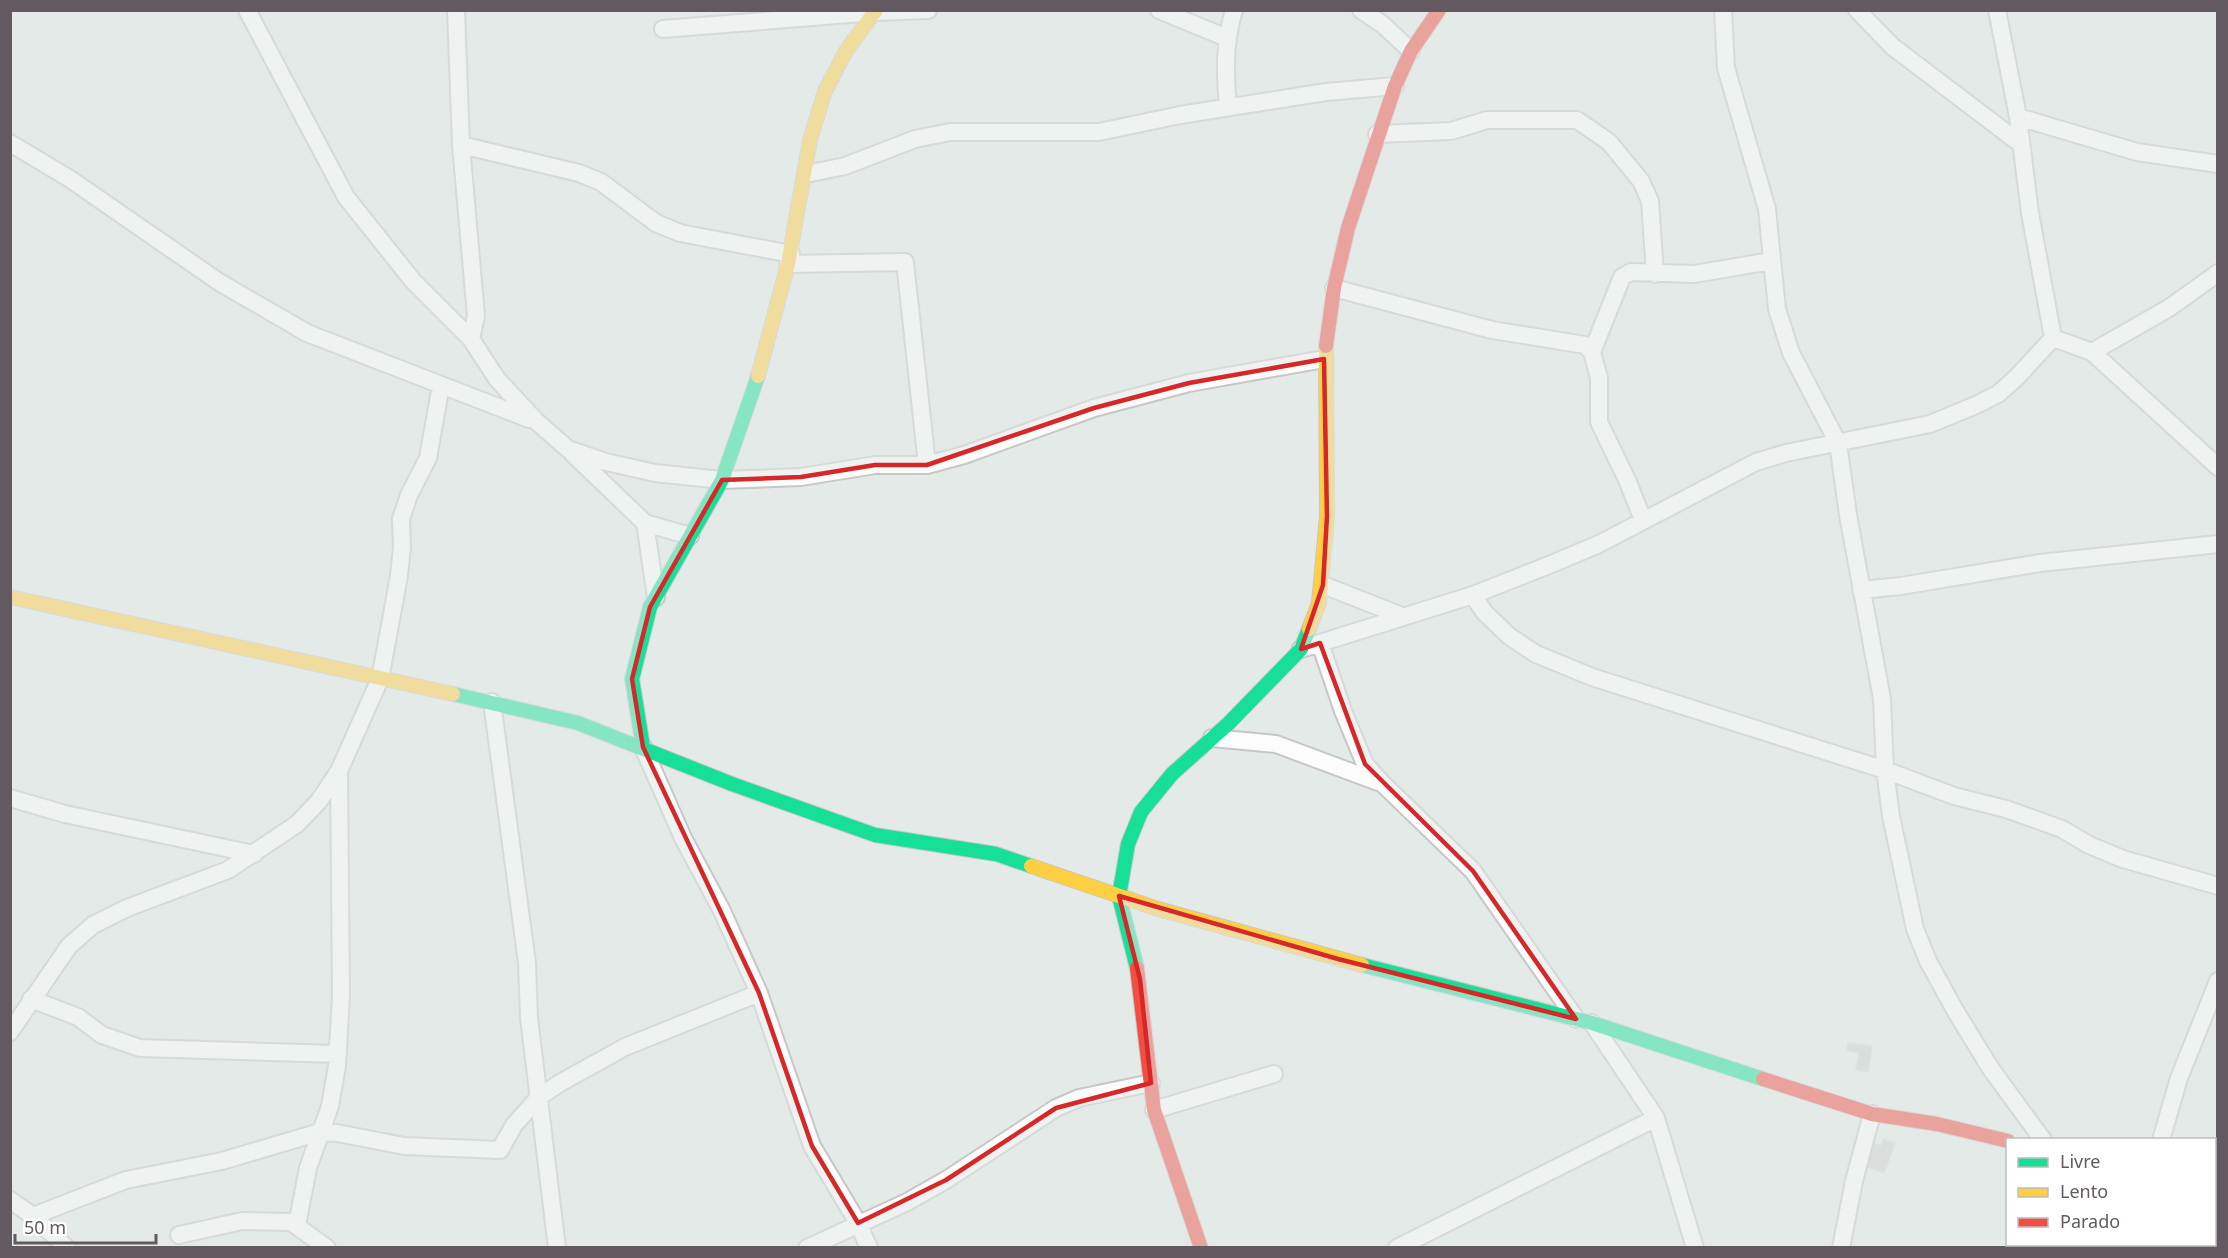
<svg xmlns="http://www.w3.org/2000/svg" width="2228" height="1258" font-family="'Noto Sans',sans-serif">
<rect width="100%" height="100%" fill="#e4eae7"/>
<path fill="#cfd3d1" stroke="#d4d9d6" stroke-width="1.5" d="M1848,1043l24,3 -4,26 -12,-2 3,-17 -12,-2z
M1883,1139l12,4 -11,30 -22,-8 9,-23 10,4z"/>
<g fill="none" stroke-linecap="round" stroke-linejoin="round">
<defs>
<path id="street" d="M247,10l99,187 67,84 58,58 26,40 39,42 32,28 38,13 49,11 67,7 79,-3 74,-12h52l37,-10 130,-47 95,-25 135,-24
M456,10l5,135 15,171 -5,23
M1159,10l68,28
M1361,10l21,14 29,27
M1723,10l3,58 41,141 10,100 14,44 47,90 10,72 34,184 3,71 6,46 24,113 13,32 28,51 35,57 52,71
M1857,10l36,37 128,97
M1997,10l21,107 12,96 23,125
M663,29l212,-17 53,-2
M1228,107c-3,-33 -4,-64 6,-97
M2018,117l119,35 81,12
M1377,134l74,-3 36,-11h90l32,22 32,39 9,20 5,73
M10,143l60,36 149,103 88,51 222,86
M461,145l118,28 22,9 55,41 24,10 111,21
M806,174l39,-8 70,-27 35,-7h149l81,-17 146,-23 69,-6
M788,264l117,-2 22,203
M1334,288l158,42 93,15 7,7 7,26v44l29,60 15,38
M2053,338l39,14 126,115
M1592,352l30,-75 9,-5 63,2 77,-13
M2092,352l77,-44 49,-35
M573,454l72,69 45,13
M645,523l11,74
M1323,585l79,31
M1861,590l40,-4 139,-23 178,-19
M1473,595l11,17 25,24 27,18 56,23 293,93 69,26 52,13 56,20 27,16 34,14 95,27
M1320,643l23,68 22,53 17,19 91,88 103,148
M1301,649l172,-54 76,-30 50,-21 157,-82 30,-9 144,-29 46,-19 22,-11 19,-17 36,-39
M492,702l35,261 2,55 28,230
M1212,738l64,6 102,38
M643,747l40,91 39,73 37,82 53,153 46,77 11,25
M10,798l55,16 189,40
M31,999l47,18 24,18 38,13 198,6
M1592,1023l64,95 39,130
M10,1032l59,-86 24,-21 34,-17 101,-38 69,-46 22,-23 20,-30 41,-92 19,-103 3,-29 -1,-28 8,-24 19,-37 13,-73
M1154,1110l120,-36
M2161,1140l18,-62 39,-97
M10,1200l23,16 34,32
M33,1216l93,-36 96,-19 98,-29 17,1 67,13 96,4 14,-25 25,-28 21,-14 65,-36 134,-54
M297,1225l11,-57 22,-62 7,-40 4,-70 -2,-224
M179,1235l63,-14 49,1 36,26
M2182,1244l6,4
M807,1248l100,-46 39,-22 110,-72 23,-10 72,-15
M1397,1248l259,-130
M1841,1248l13,-67 18,-67
M2148,1248v-4"/>
<path id="fast" d="M453,694l125,29 154,61 143,51 121,19 35,12
M643,747l-11,-68 18,-72 72,-127 36,-104
M1362,965l230,58 171,56
M1137,968l-18,-72 9,-52 13,-32 31,-38 56,-50 73,-75 8,-20
M2214,1209l4,1"/>
<path id="slow" d="M758,376l30,-112 22,-124 15,-49 21,-40 30,-41
M10,597l443,97
M1309,629l10,-26 8,-87 -1,-170
M1031,866l127,43 204,56"/>
<path id="jam" d="M1326,346l8,-58 14,-60 47,-142 16,-35 28,-41
M1137,968l17,142 47,138
M1763,1079l109,35 65,10 71,17"/>
</defs>
<use href="#street" stroke="#c6c7c6" stroke-width="20"/>
<use href="#fast" stroke="#c7c7c7" stroke-width="16"/>
<use href="#slow" stroke="#c7c7c7" stroke-width="16"/>
<use href="#jam" stroke="#c7c7c7" stroke-width="16"/>
<use href="#street" stroke="#fbfcfb" stroke-width="16"/>
<use href="#fast" stroke="#16e098" stroke-width="14"/>
<use href="#slow" stroke="#ffcf43" stroke-width="14"/>
<use href="#jam" stroke="#f24e42" stroke-width="14"/>
</g>
<path d="M0 0H2228V1258H0ZM1324,359l3,157 -4,69 -22,64 19,-6 45,121 108,107 103,148 -238,-60 -219,-63 21,83 11,104 -95,25 -110,72 -88,43 -46,-77 -53,-153 -116,-246 -11,-68 18,-72 72,-127 79,-3 74,-12h52l167,-57 95,-25z" fill="#e4eae7" fill-opacity=".55" fill-rule="evenodd"/>
<path fill="none" stroke="#d62828" stroke-width="4.5" stroke-linejoin="round" d="M1324,359l3,157 -4,69 -22,64 19,-6 45,121 108,107 103,148 -238,-60 -219,-63 21,83 11,104 -95,25 -110,72 -88,43 -46,-77 -53,-153 -116,-246 -11,-68 18,-72 72,-127 79,-3 74,-12h52l167,-57 95,-25z"/>
<rect width="2228" height="1258" fill="none" stroke="#625a60" stroke-width="24"/>
<rect x="2006" y="1138" width="210" height="108" fill="#ffffff" stroke="#c0bdbf" stroke-width="1.5"/>
<rect x="2018" y="1158" width="30" height="9" fill="#16e098" stroke="#c0bdbf" stroke-width="1.5"/>
<text x="2060" y="1168" font-size="18" fill="#625a60">Livre</text>
<rect x="2018" y="1188" width="30" height="9" fill="#ffcf43" stroke="#c0bdbf" stroke-width="1.5"/>
<text x="2060" y="1198" font-size="18" fill="#625a60">Lento</text>
<rect x="2018" y="1218" width="30" height="9" fill="#f24e42" stroke="#c0bdbf" stroke-width="1.5"/>
<text x="2060" y="1228" font-size="18" fill="#625a60">Parado</text>
<path d="M15 1234v9h141v-9" fill="none" stroke="#625a60" stroke-width="3"/>
<text x="24" y="1234" font-size="18" fill="#625a60" stroke="#ffffff" stroke-width="4.5" paint-order="stroke">50 m</text>
</svg>
